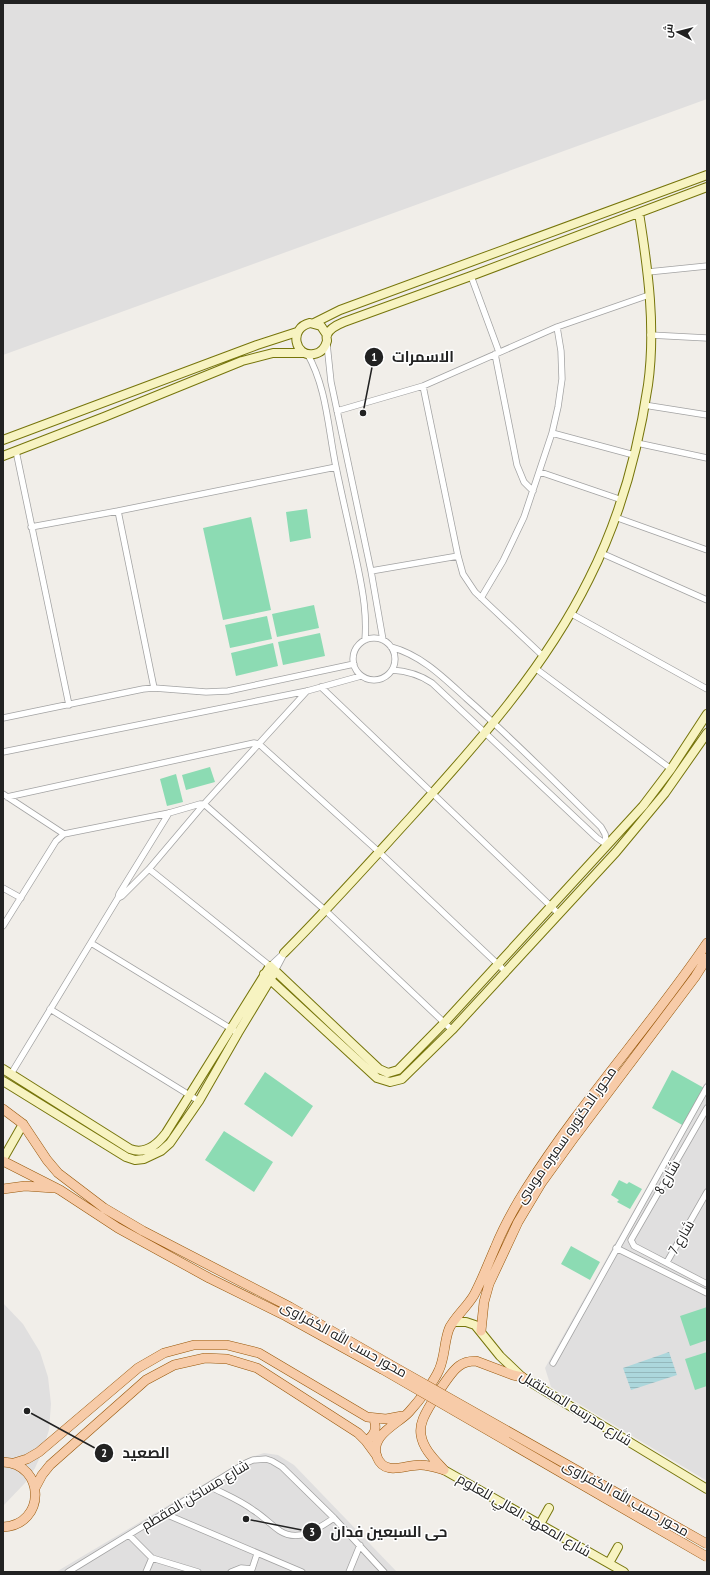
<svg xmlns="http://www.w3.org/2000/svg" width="710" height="1575" font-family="'PT Sans Narrow',Cairo,sans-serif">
<defs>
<pattern id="water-rules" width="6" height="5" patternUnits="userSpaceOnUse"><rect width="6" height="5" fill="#acd7dc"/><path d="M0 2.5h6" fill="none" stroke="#94b8bc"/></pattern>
</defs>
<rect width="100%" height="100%" fill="#f1eee9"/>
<path fill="#e0dfdf" d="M3,3h704v96l-704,256z
M707,1080v401l-156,-94 -6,-19z
M3,1303l20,21 17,28 8,25 3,27 -2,26 -8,25 -6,13 -10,15 -22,23z
M264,1453l14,2 16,10 103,107h-341l192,-114z"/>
<path fill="#8cdbb3" d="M307,509l4,29 -21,4 -4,-30z
M251,517l20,93 -48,10 -20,-92z
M314,605l5,23 -42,9 -5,-23z
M267,616l5,23 -42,9 -5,-23z
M320,633l5,23 -42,9 -5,-23z
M273,643l5,23 -42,10 -5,-23z
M210,767l5,15 -29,8 -4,-15z
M176,774l7,28 -16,4 -7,-27z
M672,1070l32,18 -20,38 -32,-18z
M265,1072l48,34 -21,31 -48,-33z
M224,1131l49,31 -19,30 -49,-32z
M619,1180l8,4 2,-2 13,7 -12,20 -13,-7 2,-2 -8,-5z
M571,1246l29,16 -10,18 -29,-16z
M707,1307v33l-17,6 -10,-30z
M707,1352v34l-12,4 -10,-31z"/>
<path fill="url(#water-rules)" d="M669,1352l8,23 -46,15 -8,-22z"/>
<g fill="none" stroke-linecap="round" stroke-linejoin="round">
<defs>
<path id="street" d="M648,272l59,-6
M471,276l28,76
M650,335l57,3
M327,344l4,38 40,189 12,69
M307,353c20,35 21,76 29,114 7,34 15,67 22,101 5,24 9,47 7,72
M495,354l22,111 7,17 9,9
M423,386l35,170 5,18 12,18 68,64
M644,405l63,10
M337,411l86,-25 134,-59 92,-32
M552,433l82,22
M637,443l70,15
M16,451l53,254
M540,472l82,28
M118,511l36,177
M615,517l92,33
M31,527l87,-16 218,-44
M601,553l106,47
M371,571l87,-15
M481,598l22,-37 21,-44 28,-84 6,-26 4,-28 -1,-28 -4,-24
M570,613l137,76
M353 659a21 21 0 1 1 42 0a21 21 0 1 1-42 0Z
M391,647c30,8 52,30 75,51 47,41 90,85 135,129l4,7 2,11
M535,668l136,101
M392,670c15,1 27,4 40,13l165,155 10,7
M321,687l238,227
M3,718l140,-29 11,-1 52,4 22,-1 126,-27
M3,752l304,-61 54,-15
M3,794l61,40
M7,797l247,-54 5,1 120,108 126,119
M149,869l121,97 14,-13
M3,888l18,10
M118,898l1,-4 50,-81
M3,926l53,-85 8,-7 105,-21 31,-9h4l122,107 126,119
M91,943l147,90
M275,971l9,-17
M50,1009l149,92
M11,1074l107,-176 4,-2 27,-27 55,-65 103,-113
M707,1108l-76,132 3,6 73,38
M616,1248l91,45
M667,1262l40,-70
M553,1363l154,-276
M209,1486c15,8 31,14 44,24 10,6 18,15 27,21 19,12 39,-3 54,-13
M163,1513l139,59
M129,1535l23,23 46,14
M68,1572l178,-109 7,-3 13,-1 6,2 10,6 52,51 50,54
M146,1572l6,-14
M231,1572l10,-4 11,1
M251,1572l6,-18
M349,1572l11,-27"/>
<path id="secondary" d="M314,323l26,-13 367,-135
M327,335l-6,-9 -11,-3c-22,5 -15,35 4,31 7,-1 11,-6 13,-13 0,-2 -1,-4 0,-6 2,-6 12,-11 17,-13l127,-46 236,-89
M3,440l254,-95 40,-13
M3,456l101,-39 138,-56 31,-8h31
M284,953c44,-44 85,-90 127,-136 66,-73 134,-149 178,-238 31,-61 49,-127 59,-194 8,-57 0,-116 -9,-172
M264,974l113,104 13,4 12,-3 50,-49 164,-178 49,-59 42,-60
M3,1069l127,80c15,6 27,-4 36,-16l104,-167 109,103 9,4 10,-3 47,-48 198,-216 28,-37 36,-55
M3,1081l123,76 9,3 9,-1 17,-8 9,-8 29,-42 39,-68 35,-58
M3,1159l20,-35
M454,1322h12l9,3 25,31 22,21 185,112
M444,1470l180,102
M540,1524l9,-16
M609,1563l9,-16"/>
<path id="primary" d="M3,1109l20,15 24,36 11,13 46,35 39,23 147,76 99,57
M3,1161l57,29 58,38 91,50 77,38 96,53
M3,1189l22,-3 28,2
M481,1331l3,-29 5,-18 29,-62 24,-40 31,-43 122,-162 12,-19
M366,1441c9,-6 11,-12 8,-22
M3,1462c43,2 43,63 0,65
M14,1463l13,-4 12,-7 99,-84 26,-15 30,-8h33l32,8 108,64 19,2 16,-3
M444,1470c-7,-2 -15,-5 -23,-5 -15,-1 -36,12 -44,-8 -8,-22 21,-33 32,-45 9,-10 25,-30 30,-42 6,-13 5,-28 10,-41 4,-10 18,-22 25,-34 8,-15 14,-31 21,-47 8,-20 19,-40 31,-59 54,-86 124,-162 181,-246
M444,1470c-9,-10 -21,-21 -23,-35 -1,-6 0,-11 2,-16 4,-10 27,-47 36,-53 5,-4 11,-5 17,-5l37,14 9,2
M35,1488l7,-13 8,-10 96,-85 28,-15 31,-7 22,1 30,9 101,65 8,8 11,15"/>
</defs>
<use href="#street" stroke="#a3a3a3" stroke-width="7"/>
<use href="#secondary" stroke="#76750b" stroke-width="10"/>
<use href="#primary" stroke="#975608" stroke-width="10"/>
<use href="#street" stroke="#fff" stroke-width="5.5"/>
<use href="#secondary" stroke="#f7f3c1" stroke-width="8"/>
<use href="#primary" stroke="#f7cba8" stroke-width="9"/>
<defs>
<path id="primary-bridge" d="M389,1364l318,180
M382,1369l325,188"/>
</defs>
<use href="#primary-bridge" stroke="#975608" stroke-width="10" stroke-linecap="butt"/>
<use href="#primary-bridge" stroke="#f7cba8" stroke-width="9"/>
</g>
<g text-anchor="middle" stroke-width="3" stroke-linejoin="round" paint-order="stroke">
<g font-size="14" fill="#222" stroke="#fff">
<text transform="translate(566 1135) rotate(-55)" y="5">محور الدكتوره سميره موسى</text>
<text transform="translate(667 1177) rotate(-60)" y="5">شارع 8</text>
<text transform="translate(681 1237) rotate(-60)" y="5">شارع 7</text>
<text transform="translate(344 1339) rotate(29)" y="5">محور حسب الله الكفراوى</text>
<text transform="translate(576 1408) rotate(32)" y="5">شارع مدرسه المستقبل</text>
<text transform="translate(195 1495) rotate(-31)" y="5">شارع مساكن المقطم</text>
<text transform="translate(626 1498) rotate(29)" y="5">محور حسب الله الكفراوى</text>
<text transform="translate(524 1515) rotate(30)" y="5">شارع المعهد العالي للعلوم</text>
</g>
</g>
<path fill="none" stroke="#222" stroke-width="1.5" d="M363 413L374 357M27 1411L104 1453M246 1519L312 1532"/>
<g fill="#222" stroke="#fff" stroke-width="1.5">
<circle cx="363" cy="413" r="4"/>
<circle cx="27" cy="1411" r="4"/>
<circle cx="246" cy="1519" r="4"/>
<circle cx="374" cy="357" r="10"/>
<circle cx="104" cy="1453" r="10"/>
<circle cx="312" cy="1532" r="10"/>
</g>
<g font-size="12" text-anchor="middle" font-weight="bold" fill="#fff">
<text x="374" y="361">1</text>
<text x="104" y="1457">2</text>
<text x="312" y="1536">3</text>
</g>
<g font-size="15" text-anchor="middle" font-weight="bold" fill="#222" stroke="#fff" stroke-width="3" stroke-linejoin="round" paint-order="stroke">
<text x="423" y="362">الاسمرات</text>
<text x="146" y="1458">الصعيد</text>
<text x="389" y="1537">حى السبعين فدان</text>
</g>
<rect width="710" height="1575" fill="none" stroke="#222222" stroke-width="8"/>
<g transform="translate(678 32) rotate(277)" stroke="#ffffff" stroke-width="3" paint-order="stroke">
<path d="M0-3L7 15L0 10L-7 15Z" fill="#222222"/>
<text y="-6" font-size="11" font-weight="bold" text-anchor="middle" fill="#222222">ش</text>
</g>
</svg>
